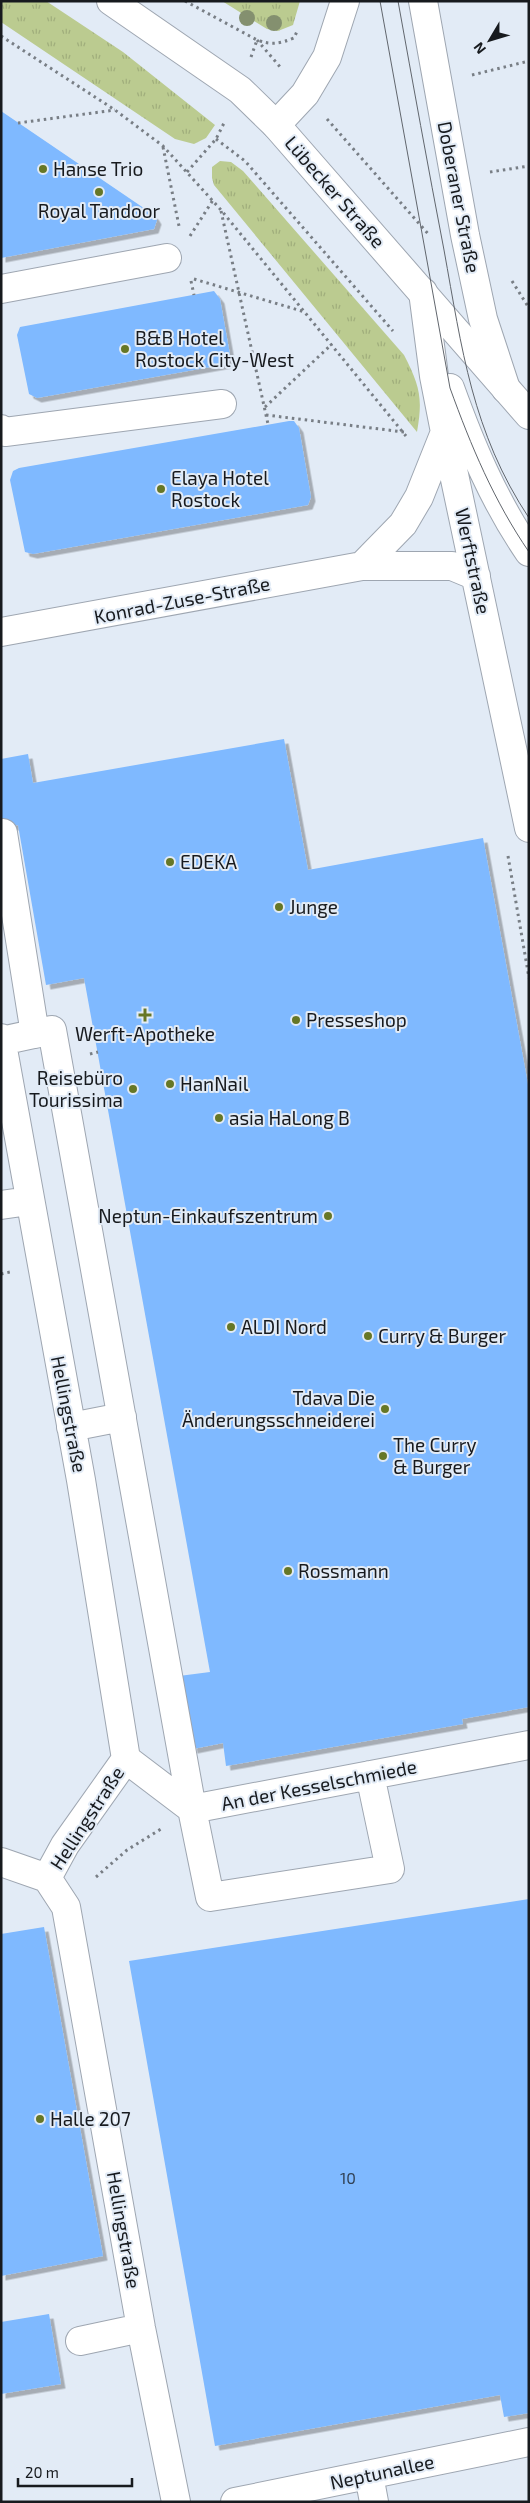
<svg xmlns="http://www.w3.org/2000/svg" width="530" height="2503" font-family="'Exo 2',sans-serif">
<defs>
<pattern id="grass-tufts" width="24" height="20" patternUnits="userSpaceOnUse" patternTransform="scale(1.25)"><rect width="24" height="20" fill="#bbcb90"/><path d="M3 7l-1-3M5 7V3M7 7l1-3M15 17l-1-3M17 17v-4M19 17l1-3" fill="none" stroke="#a0ae7c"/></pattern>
<filter id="shadow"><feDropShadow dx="4.5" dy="4.5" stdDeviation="0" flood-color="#0004"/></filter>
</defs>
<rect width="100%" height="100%" fill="#e2ebf6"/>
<path fill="url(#grass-tufts)" d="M1,1h45l77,51 92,73 -9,13 -12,6 -19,-5 -174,-117z
M222,1h78l-7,24 -15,6 -11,-2z
M220,161l11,1 12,9 161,184c16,31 19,43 13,77l-203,-247 -2,-7v-11z"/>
<path fill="#7fb9ff" filter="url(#shadow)" d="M1,111l153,104 3,5 -3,9 -153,29z
M214,291l6,8 10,56 -3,9 -190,34 -8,-4 -12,-59 3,-8z
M289,421h5l5,7 12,69 -3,8 -275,49 -8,-2 -15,-72 3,-9 6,-3z
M284,739l24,131 175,-32 46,252v617l-67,12 1,5 -237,42 -3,-23 -30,6 -14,-73 31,-4 -126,-694 -38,7 -28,-160 -17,4v-70l27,-5 5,29z
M529,1899v514l-25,4 -4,-22 -285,51 -86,-485z
M44,1927l59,329 -102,20v-342z
M49,2314l12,70 -60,10v-72z"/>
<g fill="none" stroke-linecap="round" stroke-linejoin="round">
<defs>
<path id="minor" d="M423,1l42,234 18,84 23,70
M276,125l29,-31 22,-37 18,-56
M1,289l166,-31
M423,292l11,84 11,56 84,396
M450,388c21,58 44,113 79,164
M1,429l4,3 217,-28
M362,566l41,-42 16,-27 26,-65
M1,632l361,-66h90l24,10
M3,833l32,201
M1,1038l80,442 45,279 -61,86 -18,33
M1,1041l51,-11 140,779 18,88 180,-28 -20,-94
M1,1205l28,-4
M71,1427l51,-10
M126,1759l66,50 337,-64
M1,1862l46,16
M47,1878l19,29 75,421 35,174
M80,2341l61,-13
M369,2475l5,27
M235,2502l294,-60"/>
<path id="major" d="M111,1l129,89 36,35 253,290"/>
</defs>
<use href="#minor" stroke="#9ea6b1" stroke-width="30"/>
<use href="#major" stroke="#9ea6b1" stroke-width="30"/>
<path stroke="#787e85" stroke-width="3" stroke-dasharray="2.5 4" stroke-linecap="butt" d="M185,1l72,39c14,5 22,4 37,-2l4,-9
M1,36l114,74 48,36 58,64 185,226
M257,40l24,28
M251,57l6,-17
M472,75l57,-14
M327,119l103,117
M18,123l97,-13
M216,139l29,22 148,170
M163,147l16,79
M187,172l29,-33 8,-16
M490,172l39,-6
M221,211l47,213
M190,236l23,-36
M194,279l111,33
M191,281l3,14
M512,281l17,27
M265,407l67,-63
M266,415l138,17
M508,856l21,122
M90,1054l8,-2
M1,1274l9,-2
M96,1877l31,-27 34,-21"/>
<use href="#minor" stroke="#fff" stroke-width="28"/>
<use href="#major" stroke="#fff" stroke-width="28"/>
<path stroke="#61666d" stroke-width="1" d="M380,1l70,387c21,58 44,113 79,164
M398,1c15,83 30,166 46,249 18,99 28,182 85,268"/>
</g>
<g fill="#84906f">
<circle cx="247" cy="18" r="8"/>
<circle cx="274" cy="23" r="8"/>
</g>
<g fill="#667726" stroke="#e2ebf6" stroke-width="2">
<circle cx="43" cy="169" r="5"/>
<circle cx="99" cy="192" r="5"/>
<circle cx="125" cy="349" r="5"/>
<circle cx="161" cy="489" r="5"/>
<circle cx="170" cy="862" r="5"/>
<circle cx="279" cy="907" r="5"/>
<path d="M142.5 1007.5h5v5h5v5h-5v5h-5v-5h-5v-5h5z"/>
<circle cx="296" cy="1020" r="5"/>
<circle cx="170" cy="1084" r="5"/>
<circle cx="133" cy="1089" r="5"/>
<circle cx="219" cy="1118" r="5"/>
<circle cx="328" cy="1216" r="5"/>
<circle cx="231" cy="1327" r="5"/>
<circle cx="368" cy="1336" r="5"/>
<circle cx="385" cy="1409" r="5"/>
<circle cx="383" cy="1456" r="5"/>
<circle cx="288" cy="1571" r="5"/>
<circle cx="40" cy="2119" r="5"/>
</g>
<g text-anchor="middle" stroke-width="4" stroke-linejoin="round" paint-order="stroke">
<g font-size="16" fill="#314256">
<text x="348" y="2184">10</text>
</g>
<g font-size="19" fill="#171a1e" stroke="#e2ebf6" text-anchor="start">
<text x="53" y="176">Hanse Trio</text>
<text x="99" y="218" text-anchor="middle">Royal Tandoor</text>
<text x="135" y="345">B&amp;B Hotel<tspan x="135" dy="22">Rostock City-West</tspan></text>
<text x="171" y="485">Elaya Hotel<tspan x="171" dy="22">Rostock</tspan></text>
<text x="180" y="869">EDEKA</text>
<text x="289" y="914">Junge</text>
<text x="306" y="1027">Presseshop</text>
<text x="145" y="1041" text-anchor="middle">Werft-Apotheke</text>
<text x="123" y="1085" text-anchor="end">Reisebüro<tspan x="123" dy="22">Tourissima</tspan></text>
<text x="180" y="1091">HanNail</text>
<text x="229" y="1125">asia HaLong B</text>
<text x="318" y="1223" text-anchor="end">Neptun-Einkaufszentrum</text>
<text x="241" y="1334">ALDI Nord</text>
<text x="378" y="1343">Curry &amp; Burger</text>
<text x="375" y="1405" text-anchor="end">Tdava Die<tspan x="375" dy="22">Änderungsschneiderei</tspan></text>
<text x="393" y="1452">The Curry<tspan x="393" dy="22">&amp; Burger</tspan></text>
<text x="298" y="1578">Rossmann</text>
<text x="50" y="2126">Halle 207</text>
</g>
<g font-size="19" fill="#171a1e" stroke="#e2ebf6">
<text transform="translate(335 192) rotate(49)" y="7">Lübecker Straße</text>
<text transform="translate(459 197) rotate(79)" y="7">Doberaner Straße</text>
<text transform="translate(473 561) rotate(78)" y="7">Werftstraße</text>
<text transform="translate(182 600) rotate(-11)" y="7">Konrad-Zuse-Straße</text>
<text transform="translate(69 1414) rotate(79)" y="7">Hellingstraße</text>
<text transform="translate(319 1785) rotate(-11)" y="7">An der Kesselschmiede</text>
<text transform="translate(87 1818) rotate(-57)" y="7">Hellingstraße</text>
<text transform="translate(124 2230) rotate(80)" y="7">Hellingstraße</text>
<text transform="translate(382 2472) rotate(-12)" y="7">Neptunallee</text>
</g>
</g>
<rect width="530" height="2503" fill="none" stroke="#171a1e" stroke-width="5"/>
<g transform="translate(490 40) rotate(232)" stroke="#e2ebf6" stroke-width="4" paint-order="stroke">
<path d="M0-4L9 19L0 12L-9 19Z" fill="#171a1e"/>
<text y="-8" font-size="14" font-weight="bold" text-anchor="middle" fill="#171a1e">N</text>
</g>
<path d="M18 2478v8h114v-8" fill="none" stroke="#171a1e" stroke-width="2.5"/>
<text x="25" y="2478" font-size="15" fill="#171a1e" stroke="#e2ebf6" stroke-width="4" paint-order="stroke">20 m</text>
</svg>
